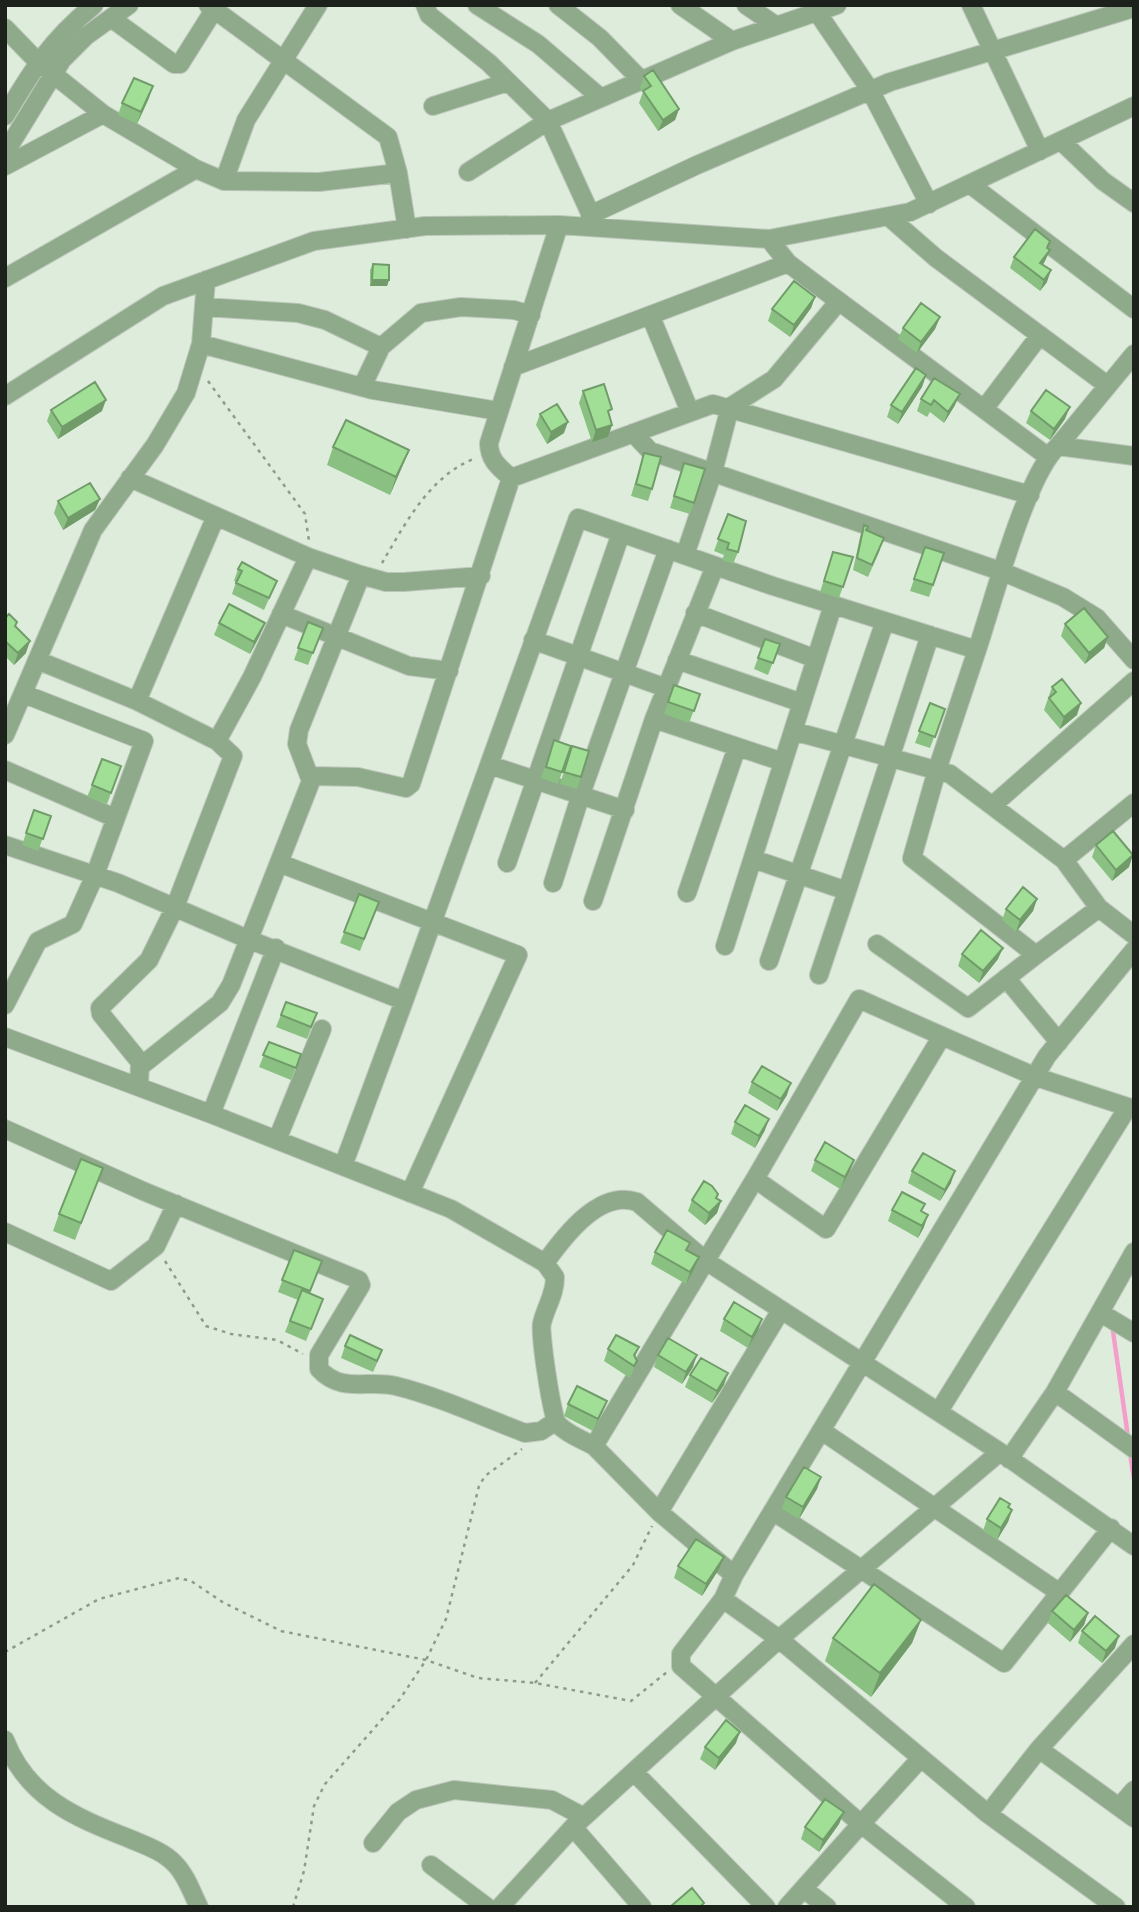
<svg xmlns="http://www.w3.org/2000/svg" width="1139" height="1912" font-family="'Space Grotesk',sans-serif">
<rect width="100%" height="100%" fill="#deecdc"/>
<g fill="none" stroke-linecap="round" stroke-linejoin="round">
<path stroke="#f49ecb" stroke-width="4.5" d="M1112,1324l16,113
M1130,1453l4,26"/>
<defs>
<path id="minor" d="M425,5l4,10 60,48 59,58 -80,51
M477,5l61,39 63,54
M558,5l42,33 41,42
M680,5l52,36
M746,5l29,20
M971,5l69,146
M817,12l53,78 59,114
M111,18l63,46h6l34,-54
M5,28l32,33 66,53 93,55 28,12 95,1 79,-9 -10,-36 -180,-132
M433,106l75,-24
M5,116c28,-47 46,-76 89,-111
M1061,141l42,40 31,22
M5,153l57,-93 24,-24 43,-31
M5,166l98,-52
M398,173l9,56
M224,181l22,-61 72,-115
M971,185l163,124
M590,215l107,-50 193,-83 244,-74
M889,217l47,41 171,127
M595,224l-47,-103 184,-80 105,-36
M769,239l19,24 21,16 238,177
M5,278l191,-109
M204,307l94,6 27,7 56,27
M651,317l39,95
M201,344l172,46 125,21
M513,367l275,-104
M362,387l19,-40 40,-34 40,-6 53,3 17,5
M5,396l158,-100 151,-55 111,-15 134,-1 210,14 141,-27 224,-106
M984,409l56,-74
M633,433l17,18 353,121 60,25 34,21 37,42
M1058,446l76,-92
M130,478l178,79 53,18 25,7h18l77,-6
M511,478c-12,-11 -22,-18 -22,-35l70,-218
M685,555l28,-83 17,-65 44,-28 65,-78
M695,613l121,46
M281,614l128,52 40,5
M533,640l133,48
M37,660l100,41 80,40
M677,660l125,43
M137,701l79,-185
M654,719l129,43
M793,731l40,-126
M5,735l88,-205 62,-85 31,-52 15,-49 5,-64
M490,765l135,45
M5,770l110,48
M311,776l47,1 48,11 5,-4 100,-306 202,-74 317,91
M1134,803l-70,57 35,48 35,27
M993,805l141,-124
M5,845l113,38 132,57 154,61 174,-483 195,68 204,64c16,-47 48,-173 81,-204l76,10
M753,859l94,32 83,-256
M279,863l239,92 -108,238
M507,863l114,-330
M553,883l28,-89 87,-245
M687,893l50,-146
M593,901l61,-182 61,-153
M877,944l91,64 68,-53 -124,-97 25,-88 40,-120
M725,946l68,-215 157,43 114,86
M1036,955l63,-47
M769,961l116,-340
M819,975l28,-84
M1006,978l53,64
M5,1005l33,-64 35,-17 22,-49 49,-134 -120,-47
M942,1036l-83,-37 -104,180 71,50 116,-193 94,41 98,32
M5,1037l206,77 240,95 94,54 10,14c0,18 -9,29 -13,46 -3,8 10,93 15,100 8,10 26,17 37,23
M141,1066l79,-63 11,-18 80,-204 -14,-37 2,-14 62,-155
M139,1087l1,-25 -39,-48 -1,-6 49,-48 26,-53 58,-151 -16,-15 35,-64 56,-120
M211,1114l65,-166
M5,1129l138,62 216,89 2,5 -42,70v14c23,25 49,10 77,17 44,11 87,31 129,47l16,-2 15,-10
M277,1140l45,-111
M343,1166l61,-165
M755,1179l-161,267 65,66 122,-202
M5,1232l106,49 45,-35 20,-42
M545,1263c20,-28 55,-74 92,-61l69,59 294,191 -221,187 209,175 128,93
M1101,1313l33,20
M1055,1392l79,-140
M939,1411l189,-304
M822,1431l238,162
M1000,1452l134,94
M1009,1459l46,-67 79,57
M659,1512l75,63
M774,1512l230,151 107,-135
M723,1599l-42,55v12l180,158 60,-66
M5,1740c22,57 69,77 123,98 16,7 35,13 47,26 11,11 17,29 24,43
M1039,1749l95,69
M635,1773l131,134
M1120,1806l14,-16
M988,1814l51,-65 95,-105
M573,1827l69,80
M373,1843l25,-31 18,-12 38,-10 98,10 32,17
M431,1865l56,42
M804,1889l23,18
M500,1907l73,-80 206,-188 -56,-40 11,-24 313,-519 87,-106
M787,1907l74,-83 105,83"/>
</defs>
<use href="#minor" stroke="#bbc7b9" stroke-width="20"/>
<path stroke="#909a8e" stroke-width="2.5" stroke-dasharray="3.5 5" stroke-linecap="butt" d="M208,381l97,133 4,27
M382,563c23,-39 48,-88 94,-105
M165,1261l41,65 25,8 46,6 26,14
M5,1652l94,-53 80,-21 12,3 33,22 57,28 145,29 52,18 57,5 96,18 36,-29
M535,1683l98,-118 19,-39
M293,1907l11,-36 10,-65 11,-22 75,-85 26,-39 20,-41 33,-133 6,-10 37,-27"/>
<use href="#minor" stroke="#8fa98b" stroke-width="18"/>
</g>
<path fill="#8ac082" d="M644,76l35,33 -4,11 -17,11 -19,-28 4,-11 -3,-4z
M149,98l-12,26 -19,-9 4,-12z
M1050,241l-2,7 2,2 -7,15 4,17 -7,9 -30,-23 4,-11z
M373,264l16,16 -2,6h-17v-16z
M815,297l-4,11 -21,29 -22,-16 4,-12z
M940,317l-5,12 -18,24 -19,-14 5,-11z
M926,375l-4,12 -24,37 -11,-7 4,-12z
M934,378l21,27 -11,18 -14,-11 -3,5 -10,-6 4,-12z
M583,391l27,26 2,8 -4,12 -16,5 -13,-39z
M51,410l51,1 -44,28 -11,-18z
M1031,411l34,8 -15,21 -24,-17z
M540,414l24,19 -17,11 -11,-19z
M333,447l76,3 -7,17 -12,28 -63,-30z
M644,453l8,36 -4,12 -17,-5z
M680,475l14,28 -4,11 -20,-6z
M100,499l-5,11 -32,20 -9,-17 4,-12z
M728,514l10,38 -5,12 -11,-4 2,-5 -10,-4z
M864,525l16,25 -12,27 -15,-7 7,-33z
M925,547l19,6 -15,44 -19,-6z
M833,552l20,5 -14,41 -19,-6z
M238,569l39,12 -13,29 -32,-16 4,-12 -2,-1z
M5,618l21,35 -12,12 -9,-9z
M308,622l15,6 -15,37 -14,-5z
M219,623h46l-5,12 -10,19 -36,-19z
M1065,624l43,13 -4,11 -19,16 -24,-28z
M765,639l15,5 -12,31 -14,-6z
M674,685l26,9 -11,29 -25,-9z
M1052,687l25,28 -17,14 -16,-19z
M930,703l15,6 -15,39 -15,-5z
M554,740l17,6 -13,38 -17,-6z
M572,746l17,5 -12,38 -17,-5z
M121,766l-14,38 -20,-7 5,-12z
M34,810l17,6 -13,35 -16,-6z
M1096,845l33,22 -17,14 -20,-24z
M359,894l20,8 -19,49 -20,-8z
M1037,899l-4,12 -17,21 -14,-12 4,-11z
M962,954l36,5 -19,24 -21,-17z
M286,1002l31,11 -10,26 -31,-12z
M269,1042l32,12 -10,26 -32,-13z
M752,1082l35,13 -10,16 -29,-18z
M735,1122l30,8 -10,18 -24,-14z
M815,1160l35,11 -10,18 -29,-18z
M103,1168l-28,72 -22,-9 6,-17z
M912,1171l39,12 -11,18 -32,-18z
M718,1194l-1,4 4,3 -4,12 -12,12 -17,-14 4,-11z
M892,1210l30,2 2,15 -6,11 -30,-17z
M294,1250l28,11 -12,32 13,6 -17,42 -21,-9 13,-32 -20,-8z
M655,1252l39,17 -8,15 -35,-20z
M724,1319h38l-4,12 -10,17 -28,-17z
M345,1346l33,15 -5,11 -32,-14z
M639,1347l-4,10 2,4 -7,17 -26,-17 4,-12z
M658,1355l35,12 -11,17 -28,-17z
M690,1375l34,10 -12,18 -27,-16z
M607,1401l-5,12 -9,18 -29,-15 4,-12z
M821,1477l-4,12 -18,30 -17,-10 4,-12z
M1008,1508l4,2 -4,12 -11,18 -14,-9 4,-12z
M678,1566l41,3 -17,27 -28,-18z
M1052,1611l36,2 -4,12 -14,17 -22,-19z
M921,1620l-9,23 -41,54 -46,-36 8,-23z
M1082,1631l33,17 -13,15 -24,-20z
M736,1743l-21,27 -15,-11 5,-12z
M844,1812l-5,12 -20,28 -18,-13 4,-12z"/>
<path fill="#719c6a" d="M153,86l-4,12 -12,26 4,-12z
M679,109l-4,11 -17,11 5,-11z
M1050,241l-4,11 4,-2 -5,11 -9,14z
M1051,270l-4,12 -7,9 4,-11z
M372,280h17l-2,6h-17z
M815,297l-4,11 -21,29 4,-12z
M940,317l-5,12 -18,24 4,-11z
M926,375l-4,12 -24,37 4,-12z
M960,394l-5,11 -11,18 4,-11z
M106,400l-4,11 -44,28 4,-12z
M1070,407l-5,12 -15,21 4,-11z
M568,422l-4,11 -17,11 4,-12z
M612,425l-4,12 -16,5 4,-12z
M409,450l-7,17 -12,28 6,-18z
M100,499l-5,11 -32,20 5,-12z
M265,623l-5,12 -10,19 4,-12z
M1108,637l-4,11 -19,16 4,-11z
M30,641l-4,12 -12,12 4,-12z
M1081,703l-4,12 -17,14 4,-12z
M1133,855l-4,12 -17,14 4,-11z
M1037,899l-4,12 -17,21 4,-12z
M1003,948l-5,11 -19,24 4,-12z
M791,1083l-4,12 -10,16 4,-12z
M769,1119l-4,11 -10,18 4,-12z
M854,1160l-4,11 -10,18 5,-12z
M955,1171l-4,12 -11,18 5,-11z
M721,1201l-4,12 -12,12 4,-12z
M928,1215l-4,12 -6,11 4,-12z
M699,1257l-5,12 -8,15 4,-12z
M762,1319l-4,12 -10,17 4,-11z
M697,1355l-4,12 -11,17 4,-12z
M728,1373l-4,12 -12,18 5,-12z
M607,1401l-5,12 -9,18 5,-12z
M821,1477l-4,12 -18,30 4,-12z
M1012,1510l-4,12 -11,18 4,-12z
M724,1557l-5,12 -17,27 4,-12z
M1088,1613l-4,12 -14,17 4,-12z
M921,1620l-9,23 -41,54 9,-24z
M1119,1636l-4,12 -13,15 4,-12z
M740,1732l-4,11 -21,27 4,-12z
M844,1812l-5,12 -20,28 4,-12z"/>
<path fill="#a1df97" stroke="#719c6a" stroke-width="2" d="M653,70l26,39 -16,11 -20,-29 8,-5 -7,-10z
M134,78l19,8 -12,26 -19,-9z
M1035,229l15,12 -3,7 3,2 -10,13 11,7 -7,10 -30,-23z
M373,264l16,1v15h-17z
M794,281l21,16 -21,28 -22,-16z
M921,303l19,14 -19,25 -18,-14z
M916,368l10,7 -24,37 -11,-7z
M934,378l26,16 -12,18 -14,-12 -3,5 -10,-6z
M95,382l11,18 -44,27 -11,-17z
M604,384l8,25 -4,2 4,14 -16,5 -13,-39z
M1046,390l24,17 -16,22 -23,-18z
M557,404l11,18 -17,10 -11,-18z
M346,420l63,30 -13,27 -63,-30z
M644,453l17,4 -9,32 -16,-5z
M684,463l21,6 -11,34 -20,-7z
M90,483l10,16 -32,19 -10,-17z
M728,514l18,7 -8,31 -11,-3 2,-6 -11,-4z
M864,525l4,2 -2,3 18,8 -12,27 -15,-7z
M925,547l19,6 -11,32 -19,-6z
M833,552l20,5 -10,30 -19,-6z
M242,562l35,19 -8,17 -33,-15 6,-12 -4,-2z
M229,604l36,19 -11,19 -35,-19z
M1084,608l24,29 -19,16 -24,-29z
M9,614l8,8 -2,4 15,15 -12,12 -13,-12v-23z
M308,622l15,6 -10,25 -15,-5z
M765,639l15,5 -7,19 -15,-5z
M1062,679l19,24 -17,14 -15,-19 7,-6 -4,-5z
M674,685l26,9 -6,17 -26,-9z
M930,703l15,6 -10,28 -16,-6z
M554,740l17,6 -9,26 -16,-5z
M572,746l17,5 -8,26 -17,-5z
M102,759l19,7 -10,27 -19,-8z
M34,810l17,6 -8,23 -17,-6z
M1113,831l20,24 -17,15 -20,-25z
M1023,887l14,12 -17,21 -14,-11z
M359,894l20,8 -15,37 -20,-7z
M981,930l22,18 -20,23 -21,-17z
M286,1002l31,11 -6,14 -30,-12z
M269,1042l32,12 -5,14 -33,-13z
M762,1066l29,17 -10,16 -29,-17z
M745,1105l24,14 -10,17 -24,-14z
M825,1142l29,18 -9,17 -30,-17z
M923,1153l32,18 -10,19 -33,-19z
M81,1159l22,9 -22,55 -22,-9z
M704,1181l8,5 6,8 -2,4 5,3 -12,12 -17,-13z
M902,1192l23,12 -4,7 7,4 -6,11 -30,-16z
M667,1230l23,13 -4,7 13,7 -9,15 -35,-20z
M294,1250l28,11 -12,30 -28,-11z
M302,1290l21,9 -12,30 -21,-8z
M734,1302l28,17 -10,18 -28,-18z
M350,1335l32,15 -5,11 -32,-15z
M616,1335l23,12 -5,8 3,6 -3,5 -26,-17z
M668,1338l29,17 -11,17 -28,-17z
M701,1358l27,15 -11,18 -27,-16z
M577,1386l30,15 -9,18 -30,-15z
M804,1467l17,10 -18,30 -17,-10z
M1000,1498l10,6 -2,3 4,3 -11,18 -14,-9z
M696,1539l28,18 -18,27 -28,-18z
M874,1584l47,36 -41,53 -47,-35z
M1066,1595l22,18 -14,17 -22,-19z
M1095,1616l24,20 -13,15 -24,-20z
M726,1720l14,12 -21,26 -14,-11z
M825,1799l19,13 -21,28 -18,-13z
M692,1888l12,15 -4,4h-30z"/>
<rect width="1139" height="1912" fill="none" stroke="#1c211b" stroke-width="14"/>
</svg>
